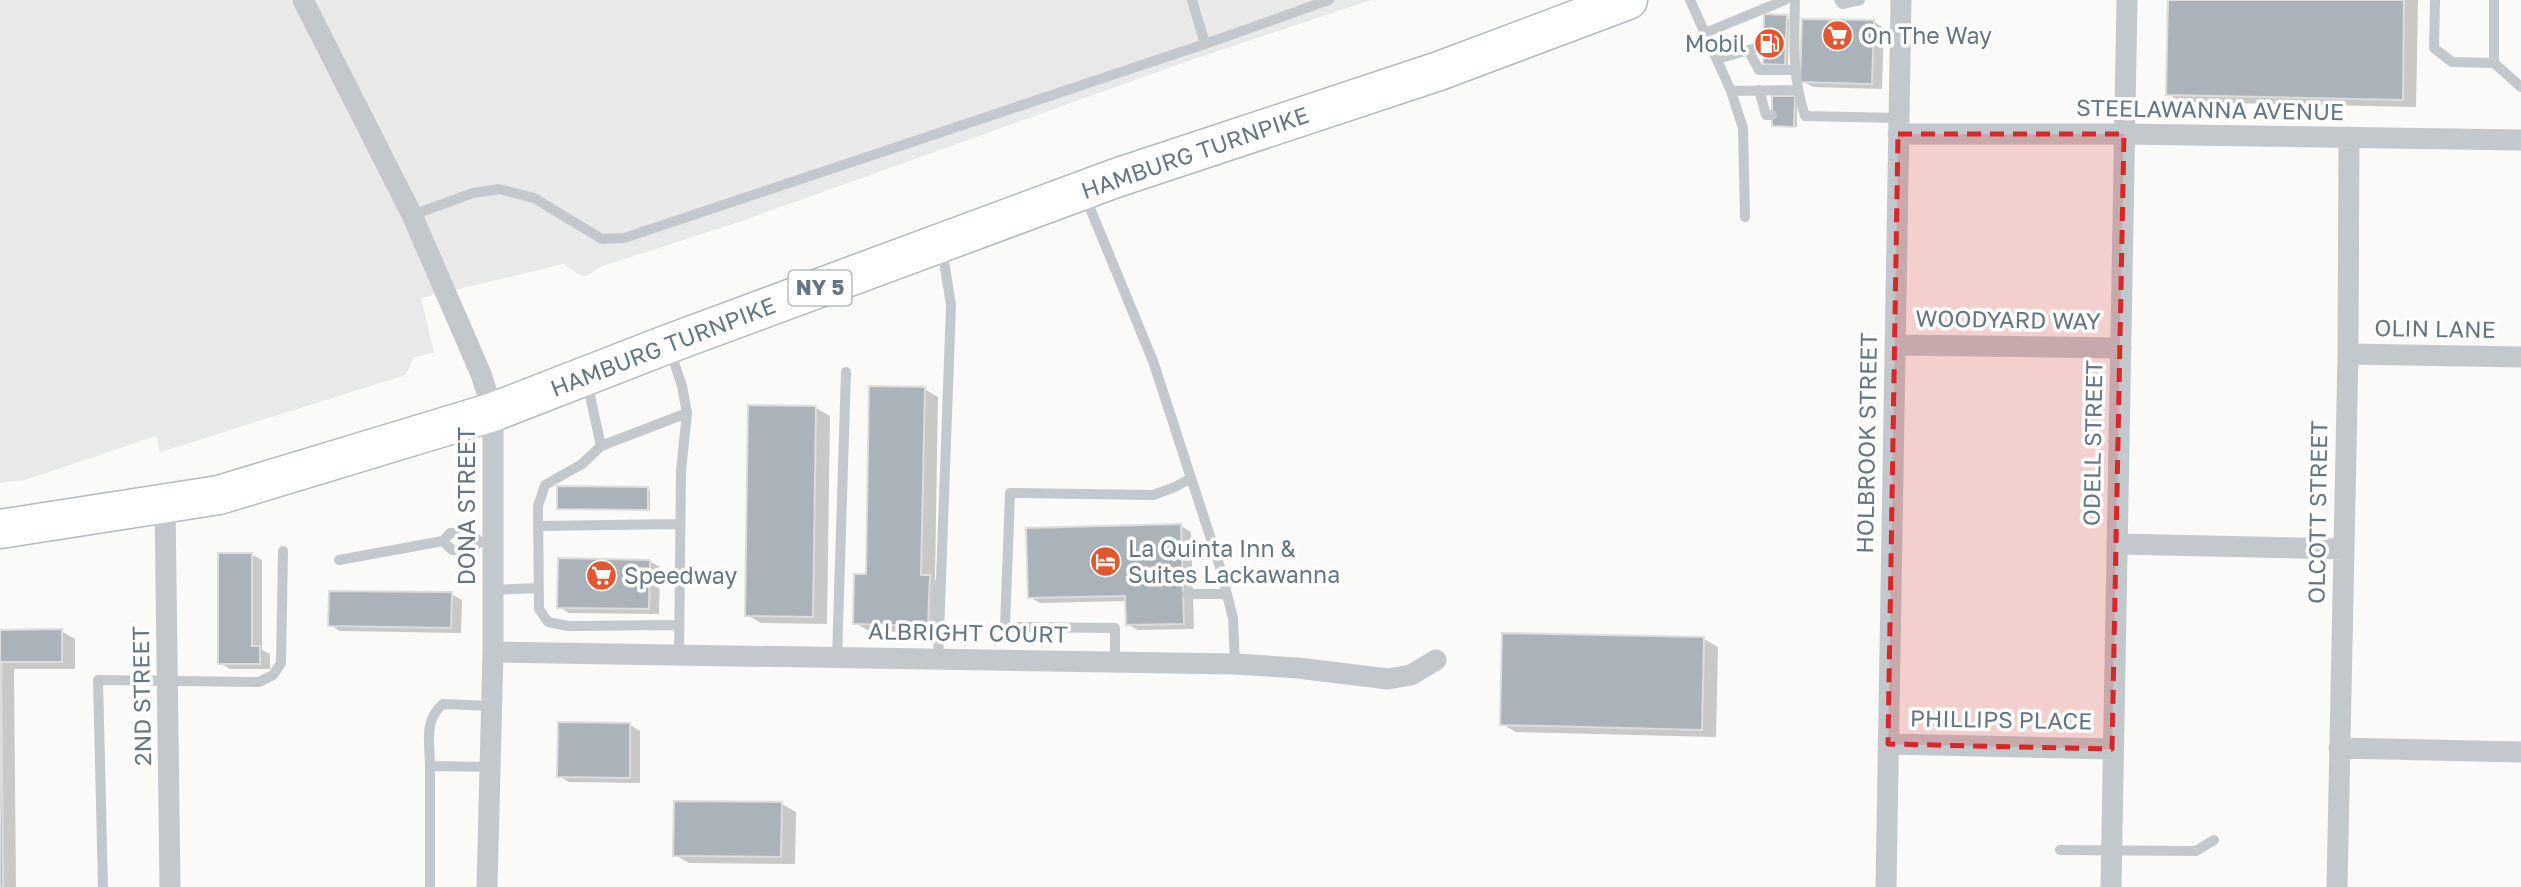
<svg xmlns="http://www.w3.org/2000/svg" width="2521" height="887" font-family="'Golos Text',sans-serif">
<rect width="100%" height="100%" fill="#fafaf8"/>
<path fill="#e8e9e9" d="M0,0h1371l-183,61 -449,161 -139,45 -14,9h-4l-19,-12 -142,34 13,55 -20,4 -8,18 -246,77 -4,-16 -131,44 -25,3z"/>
<path fill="#0003" d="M2170,0h248l-2,107 -234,-5 -14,-8z
M1786,17l3,2 -1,46h-20l-3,-2z
M1874,22l10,6 -2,61 -69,-2 -11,-6z
M1794,98l3,2v27l-23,-2z
M924,389l14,8 -3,183 8,5 -1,48 -73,-2 -14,-8z
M816,408l14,8 -3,208 -66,-1 -14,-8z
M648,488l2,2v20l-91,-2z
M1181,526l10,6 3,97 -56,1 -11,-6v-23l-87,2 -10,-6z
M251,554l11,6v90l8,4v15h-40l-10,-6z
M649,561l11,6 -1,47 -90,-1 -10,-6z
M451,594l11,6 -1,33 -121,-2 -10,-6z
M0,631h61l14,8v30h-61l2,218h-16z
M1704,639l14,8 -2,90 -200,-5 -14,-8z
M630,725l10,6v52l-71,-1 -10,-6z
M782,804l14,8 -1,52 -106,-1 -14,-8z"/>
<path fill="#aab3b9" stroke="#dcdcda" stroke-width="2" d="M2168,0h236l-1,100 -237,-5z
M1764,14l23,1 -2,50 -22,-1z
M1802,19l72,1 -2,64 -72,-2z
M1772,96h23l-1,31 -22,-1z
M869,386l56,1 -4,188h9l-2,51 -75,-2 1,-50h12z
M748,405l68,1 -3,211 -68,-1z
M557,486l91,1v23l-91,-1z
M1181,524l3,100 -58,1 -1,-29 -97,2 -2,-70z
M218,553h34v93h8v18h-42z
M558,558l92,2 -1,49 -92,-1z
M329,591l123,1 -1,36 -123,-2z
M62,629v33h-61l2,225h-3v-257z
M1502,633l202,4 -2,93 -202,-5z
M558,722l72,1v55l-73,-1z
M674,801l108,1 -1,55 -108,-1z"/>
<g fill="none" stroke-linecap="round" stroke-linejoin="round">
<defs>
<path id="highway" d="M0,529l219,-34 274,-83 175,-68 448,-166 323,-107 189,-71"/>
</defs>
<use href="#highway" stroke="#b4b9bd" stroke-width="41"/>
<path stroke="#c3c8cc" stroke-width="10" d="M1690,0l41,91 66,-1
M1795,0c-1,40 -3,78 10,116l93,2
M1839,0l3,4 18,-4
M2435,0l-1,48 18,14 42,1 27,24
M2494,0v63
M1705,33l80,-33
M1205,44l124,-44
M1748,50l11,20h36
M1717,59l46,-13
M1759,90l7,25h6
M1731,91l12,37 2,89
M1085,196l68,165 67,206 13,51 2,46
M412,215l61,-22 26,-4 35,9 68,41 22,-1 581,-194 -13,-44
M670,350l12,36 5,27 -6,58 -2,184
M587,382l14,64 -19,18 -37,21 -7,21 1,103 9,13 20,4 111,-1
M601,446l86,-33
M538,526l142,-2
M480,542l-9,7 -19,1 -9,-9 7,-8h21l9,9h13
M339,560l104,-19
M493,590l45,-2
M1187,594h40
M837,657l9,-285
M938,661l13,-356 -9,-56
M1115,662v-34l-110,-1 5,-134 143,2 22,-8 16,-9
M430,766c0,-23 -7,-45 13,-62l48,2
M2060,850l136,1 18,-11
M103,887l-5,-207 161,2 14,-7 8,-12 2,-112
M430,887v-121l60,1"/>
<path stroke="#c3c8cc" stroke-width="21" d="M303,0l109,215 69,159 12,38v240l-6,235
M1898,134h226l397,6
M1895,345l226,3
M2348,354l173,3
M165,504l5,383
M2117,544l226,5
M493,652l742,12 63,4 90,11 23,-4 25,-15
M1888,744l224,5
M2339,748l182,4
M1886,887l15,-887
M2111,887l16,-887
M2337,887l11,-533 1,-217"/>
<use href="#highway" stroke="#fff" stroke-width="38"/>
</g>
<path fill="#d62828" fill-opacity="0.2" stroke="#d62828" stroke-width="5" stroke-dasharray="14 9" stroke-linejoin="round" d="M1898,134h226l-12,615 -224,-5z"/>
<defs>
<symbol id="supermarket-disc" viewBox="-11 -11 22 22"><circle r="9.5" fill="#e4572e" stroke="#fff"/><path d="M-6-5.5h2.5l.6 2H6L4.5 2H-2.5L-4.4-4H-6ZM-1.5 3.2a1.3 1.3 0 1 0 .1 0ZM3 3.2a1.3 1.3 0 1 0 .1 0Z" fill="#fff"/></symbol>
<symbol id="fuel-disc" viewBox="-11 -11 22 22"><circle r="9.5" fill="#e4572e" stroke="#fff"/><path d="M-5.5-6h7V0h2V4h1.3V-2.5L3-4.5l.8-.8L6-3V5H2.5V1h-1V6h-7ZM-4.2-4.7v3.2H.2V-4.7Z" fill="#fff"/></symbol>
<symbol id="hotel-disc" viewBox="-11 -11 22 22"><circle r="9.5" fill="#e4572e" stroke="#fff"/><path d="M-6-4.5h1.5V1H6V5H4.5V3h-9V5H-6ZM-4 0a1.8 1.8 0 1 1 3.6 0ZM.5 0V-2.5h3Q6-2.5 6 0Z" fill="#fff"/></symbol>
</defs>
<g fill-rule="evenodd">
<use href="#supermarket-disc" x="1820" y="18" width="35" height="35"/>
<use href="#fuel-disc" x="1752" y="26" width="35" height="35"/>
<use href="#hotel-disc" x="1088" y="544" width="35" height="35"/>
<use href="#supermarket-disc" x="584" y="558" width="35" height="35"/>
</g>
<g text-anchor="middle" stroke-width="7" stroke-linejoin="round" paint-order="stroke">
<rect fill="#fff" stroke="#939fa8" stroke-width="2" x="788.5" y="270.5" width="63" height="35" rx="5"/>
<g font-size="21" font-weight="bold" fill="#657683">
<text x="820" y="295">NY 5</text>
</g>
<g font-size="23" fill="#657683" stroke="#fff" text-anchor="start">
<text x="1861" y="44">On The Way</text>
<text x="1746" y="52" text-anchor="end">Mobil</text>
<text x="1128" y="557">La Quinta Inn &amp;<tspan x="1128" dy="26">Suites Lackawanna</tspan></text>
<text x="624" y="584">Speedway</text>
</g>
<g font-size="23" fill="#657683" stroke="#fff">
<text transform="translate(2210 110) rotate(1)" y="8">STEELAWANNA AVENUE</text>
<text transform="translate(1195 153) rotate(-19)" y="8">HAMBURG TURNPIKE</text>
<text transform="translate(2008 320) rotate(1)" y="8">WOODYARD WAY</text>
<text transform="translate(2435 329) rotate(1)" y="8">OLIN LANE</text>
<text transform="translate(663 347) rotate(-21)" y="8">HAMBURG TURNPIKE</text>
<text transform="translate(1867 443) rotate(-89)" y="8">HOLBROOK STREET</text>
<text transform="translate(2093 443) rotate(-89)" y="8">ODELL STREET</text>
<text transform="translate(467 506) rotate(-90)" y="8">DONA STREET</text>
<text transform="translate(2318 512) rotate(-89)" y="8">OLCOTT STREET</text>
<text transform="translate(968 633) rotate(1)" y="8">ALBRIGHT COURT</text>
<text transform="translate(142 696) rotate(-91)" y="8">2ND STREET</text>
<text transform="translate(2001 720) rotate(1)" y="8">PHILLIPS PLACE</text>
</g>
</g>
</svg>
